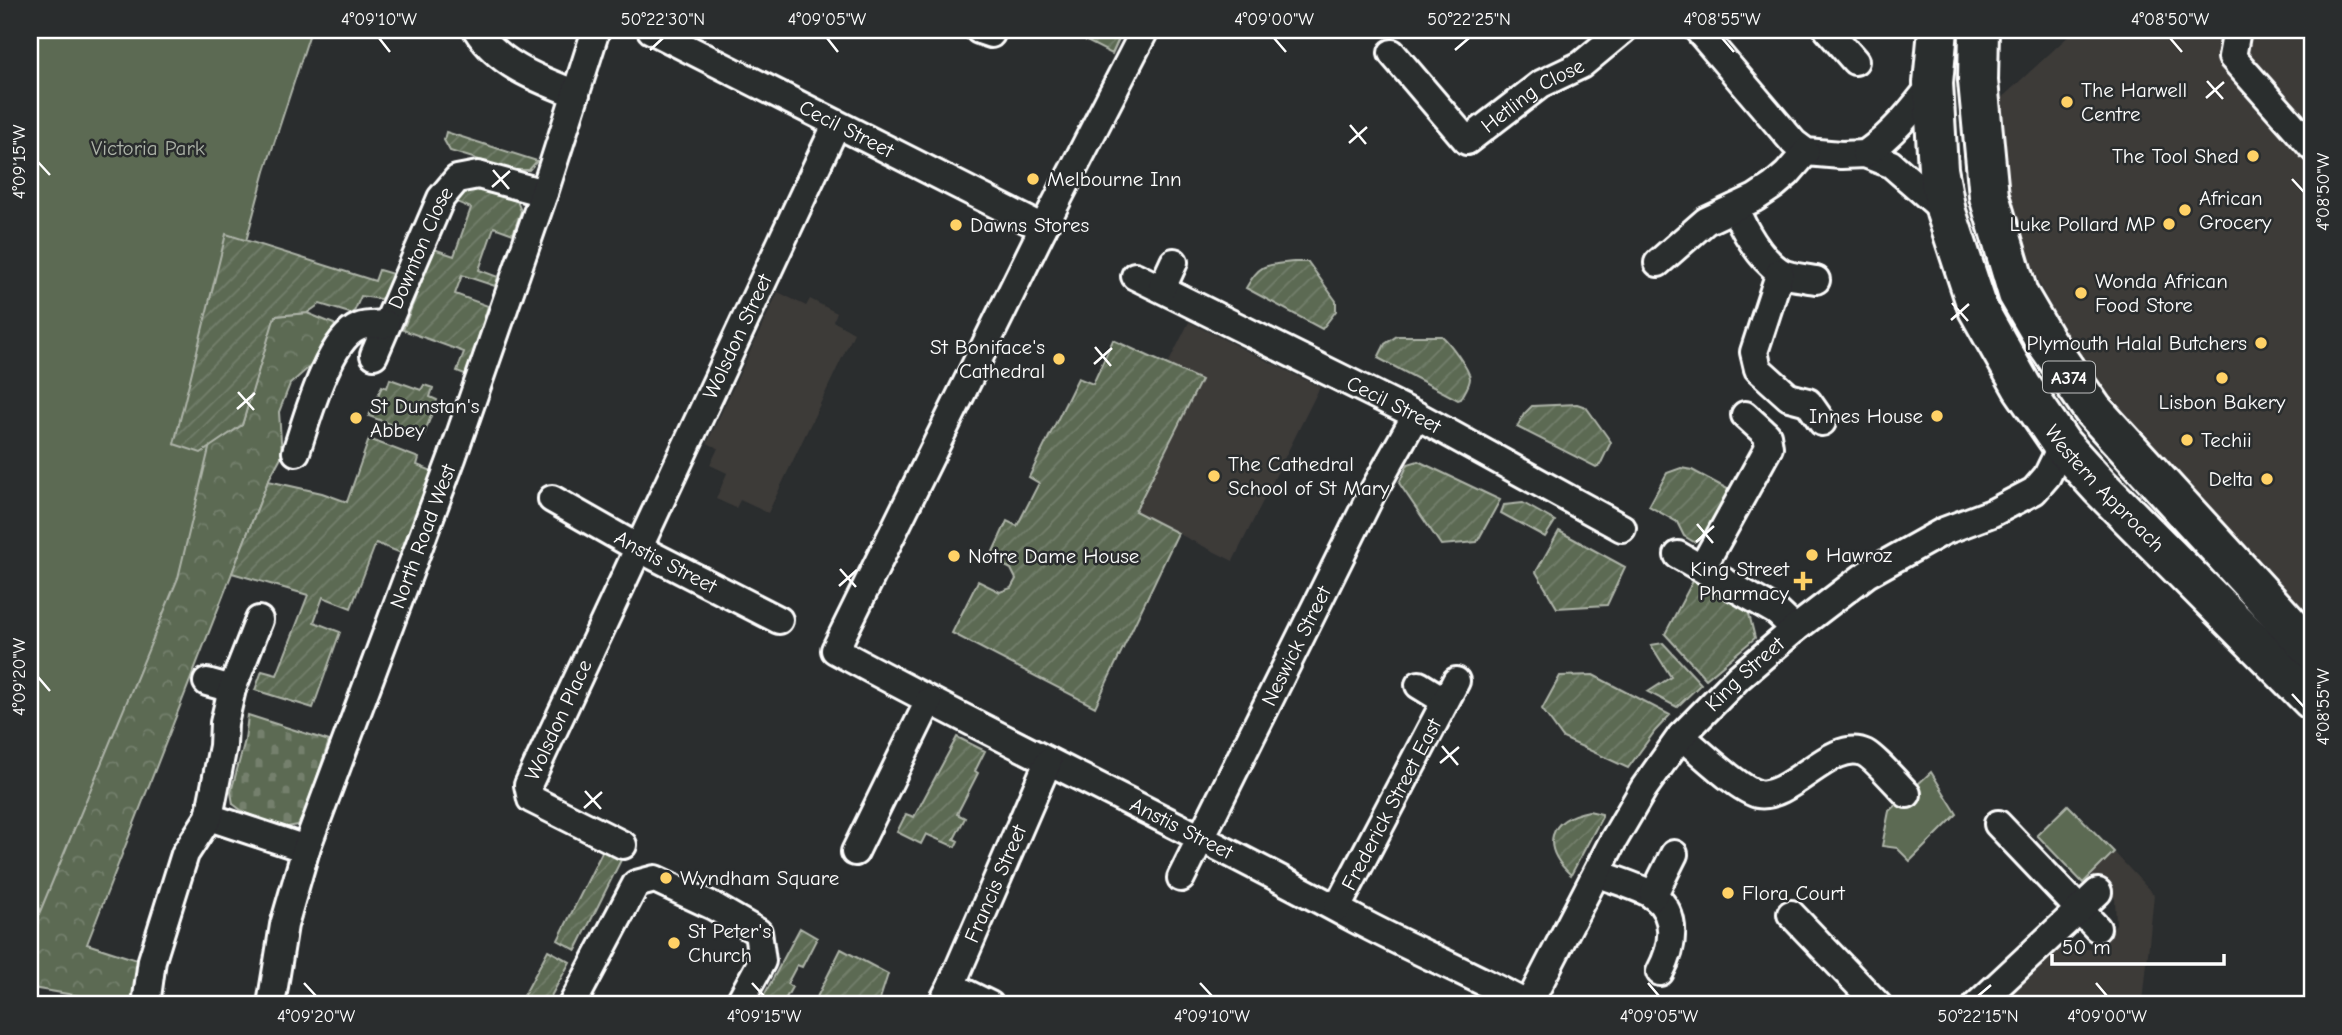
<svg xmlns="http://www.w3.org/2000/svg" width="2342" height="1035" font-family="'Comic Neue',sans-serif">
<defs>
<pattern id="forest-crowns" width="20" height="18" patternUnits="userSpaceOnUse" patternTransform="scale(1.75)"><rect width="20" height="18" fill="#5c6a53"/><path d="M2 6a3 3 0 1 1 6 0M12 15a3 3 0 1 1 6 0" fill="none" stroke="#74806d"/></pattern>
<pattern id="cemetery-stones" width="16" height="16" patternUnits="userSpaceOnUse" patternTransform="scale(1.75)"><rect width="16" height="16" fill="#5c6a53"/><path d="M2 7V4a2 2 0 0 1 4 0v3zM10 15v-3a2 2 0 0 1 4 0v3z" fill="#74806d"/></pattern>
<pattern id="garden-furrows" width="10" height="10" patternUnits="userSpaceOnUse" patternTransform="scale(1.75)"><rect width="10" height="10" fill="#5c6a53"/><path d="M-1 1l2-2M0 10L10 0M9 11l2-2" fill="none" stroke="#74806d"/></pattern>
</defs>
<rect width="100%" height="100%" fill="#2a2d2e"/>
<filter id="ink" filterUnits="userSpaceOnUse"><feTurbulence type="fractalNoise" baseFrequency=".0143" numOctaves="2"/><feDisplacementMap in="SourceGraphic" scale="14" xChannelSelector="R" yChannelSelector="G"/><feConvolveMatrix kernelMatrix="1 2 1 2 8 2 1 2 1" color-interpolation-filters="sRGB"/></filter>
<g filter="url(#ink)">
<path fill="#3c3a38" d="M2075,30h237v602l-201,-223 -42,-62 -38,-81 -27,-93 -9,-69z
M778,292l28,14 4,-7 27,14 -4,8 21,12 -86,180 -28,-13 -4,8 -20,-9 11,-26 -17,-8 8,-17 -11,-5z
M1189,322l131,65 -87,174 -98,-49 66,-131 -33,-17z
M2114,852l40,43 -11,108 2,2h-145l61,-57 29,1 26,-25 -1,-25 -25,-24z"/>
<path fill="url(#forest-crowns)" stroke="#aeb4a9" stroke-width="2" d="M307,313l27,11 7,15 -51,45 -11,28 3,43 -14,26 -181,463 53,17 -7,44 -101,-17 -2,17v-170l141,-382 71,-28 32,-109z"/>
<path fill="url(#cemetery-stones)" stroke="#aeb4a9" stroke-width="2" d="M248,715l81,26 -23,70 -8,14 -11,2 -21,-6 -21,-8 -12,-9 -2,-12 14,-52z"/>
<path fill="#5c6a53" stroke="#aeb4a9" stroke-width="2" d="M30,30h281l-46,141 -33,122 -2,68 -52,217 -139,336 -9,15z
M1931,772l26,42 -47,47 -13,-13 -15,-2 7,-35z
M2068,805l46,47 -31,31 -46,-48z"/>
<path fill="url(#garden-furrows)" stroke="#aeb4a9" stroke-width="2" d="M1065,30h58l-11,24z
M446,132l91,29 -8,9h-17l-62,-19 -6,-11z
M477,187l40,14 4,10 -8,23 -19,-7 -15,43 19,7 -3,9 -33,-11 -7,19 33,12 -21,69 -10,-4 7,-19 -61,-22 31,-81 20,7 17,-48 -14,-6 10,-13z
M226,234l149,47 4,-11 21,6 -8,15 -12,8 -19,-3 -8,18 -33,-10 -13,9 -32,3 -33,109 -41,28 -27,-9z
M1294,262h14l28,39v10l-14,18 -76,-41c14,-25 20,-23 48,-26z
M1397,336h45c8,7 27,33 28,42 0,7 -6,15 -9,21l-3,1 -80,-42 7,-14z
M1113,340l88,40 -66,131 43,22 -83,174 -143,-74 26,-52 22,11 11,-4 5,-9 -5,-10 -21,-11 17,-37 10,5 22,-43 -10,-6 49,-99 15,6z
M390,379l31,11 3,-5 9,3 -3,9 7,3 -14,37 -54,-21 13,-30 5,2z
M1577,404l9,3 25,35 -11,23 -4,2 -79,-40 7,-13 8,-8z
M369,439l50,19 -2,7 15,6 -31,82 -25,-10 -25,65 -28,-11 -9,25 26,10 -27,76 -58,-18 7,-19 15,4 31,-80 -76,-22 36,-92 54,12 25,9z
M1418,461l82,39 -23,42 -36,3 -42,-62 9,-19z
M1681,468l11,2 41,22 -22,39 -17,11 -10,-6 -7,-14 -28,-16 18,-33z
M1523,503l32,18 -10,16 -44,-24 3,-8z
M1559,531l66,36 -18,38 -50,3 -21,-36z
M1695,577l52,29 8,32 -49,41 -41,-45z
M1663,643l38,41 -24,23 -29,-15 23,-15 -20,-32z
M1593,675l77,40 -15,16 -27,37 -65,-30 -21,-29 18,-33z
M957,737l28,14 -10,20 3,2 -21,41 8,4 -11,21 4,2 -3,6 -29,-13 -5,10 -24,-12 9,-18 8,3z
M1589,811l13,3v3l-31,58c-31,-29 -23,-56 18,-64z
M603,850l18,10 -45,90 -18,-10z
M800,928l17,10 -15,29 -5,-2 -10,19 5,3 -10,18 -5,-2 -1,2h-17z
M841,949l47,25 -10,31h-65z
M548,950l22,12 -24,43h-27z"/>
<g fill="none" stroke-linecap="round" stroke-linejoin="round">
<defs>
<g id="minor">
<path d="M477,30c22,35 61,49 99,64"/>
<path id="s1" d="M651,30l392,198"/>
<path d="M979,30l12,4"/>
<path id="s2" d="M1145,30l-102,198 -208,422c172,94 350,176 522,270 56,30 115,54 171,85"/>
<path d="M1698,30l96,113 12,9 35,3 24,-1 26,10 55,48"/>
<path d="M1828,30l27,31"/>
<path d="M2237,30l-5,27 80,90"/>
<path id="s3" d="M1392,53l75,88 74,-57 40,-19 42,-35"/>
<path d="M1865,154c28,-20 47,-43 68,-71"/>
<path d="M1735,208c8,21 25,50 44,63 8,6 27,7 37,9"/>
<path d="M1658,263l48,-42 49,-23 18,-12 14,-12 19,-22"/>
<path d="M1780,272l-26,80 4,17 31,28 19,5 14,20"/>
<path id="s4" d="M1135,276l281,139 206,113"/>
<path d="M1162,288l12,-26"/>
<path id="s5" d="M374,355l67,-157 16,-19 21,-4 66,18"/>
<path d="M296,452c10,-30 32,-113 63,-125 8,-3 19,-2 27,-3"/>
<path id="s6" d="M552,499l88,50 139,71"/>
<path d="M1678,555l99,57 18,17"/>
<path d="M1702,568l67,-121 -2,-12 -22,-20"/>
<path d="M207,682l25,7"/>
<path d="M1419,685l26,16"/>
<path d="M1681,736c17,14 58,54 77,58 32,6 75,-57 107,-41 10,5 32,31 42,41"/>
<path d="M209,817l97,32"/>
<path d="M1998,824l99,104"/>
<path id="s7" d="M623,845l-92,-46 -3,-14 308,-660"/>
<path d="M855,852l74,-151"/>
<path d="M1597,873c14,6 46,15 57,23 25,20 19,52 6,76"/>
<path id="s8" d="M1181,878l190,-383 45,-80"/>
<path d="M1653,896l21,-42"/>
<path id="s9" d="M1337,908l119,-227"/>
<path d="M1791,914l87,91"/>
<path d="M951,986l39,19"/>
<path d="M146,1005l6,-45 33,-106 24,-37 14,-71 1,-23 8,-34 27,-69"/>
<path id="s10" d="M271,1005l13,-80 22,-76 146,-391 92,-265 52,-163"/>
<path d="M572,1005l64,-121 19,-5 58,27 45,26 4,29 -24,44"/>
<path id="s11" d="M941,1005l10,-19 97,-224"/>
<path id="s12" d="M1528,1005l85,-164 31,-53 37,-52 58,-59 56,-48 72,-55 77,-43 48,-18 42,-22 13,-15 15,-31"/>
<path d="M1977,1005l121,-113"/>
</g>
<g id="primary">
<path id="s13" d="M1938,30l-5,53 5,86 8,43 32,97 44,78 40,58 38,42 212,213"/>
<path d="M1979,30l-1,51 11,115 29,98 28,48 47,68 219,240"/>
</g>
</defs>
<use href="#minor" stroke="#fff" stroke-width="32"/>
<use href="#primary" stroke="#fff" stroke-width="44"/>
<use href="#minor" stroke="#2a2d2e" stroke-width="26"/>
<use href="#primary" stroke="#2a2d2e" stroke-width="38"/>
</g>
</g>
<path fill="none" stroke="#fff" stroke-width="2.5" d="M379,38l11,14M827,38l11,14M1274,38l12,14M1722,38l12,14M2170,38l12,14M650,50l13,-12M1455,50l14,-12M2207,81l16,18M2206,98l18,-16M1350,125l16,19M1349,143l18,-16M38,162l12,13M493,170l16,19M2292,179l12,13M492,187l18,-16M1952,303l16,18M1951,320l18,-16M1095,347l16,19M1094,364l18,-16M238,392l16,18M237,409l18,-16M1697,524l16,19M1696,542l18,-16M840,569l16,18M839,586l18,-16M38,677l12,14M2292,694l12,13M1442,746l16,19M1440,763l19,-16M585,791l16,18M584,808l18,-16M304,983l12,13M752,983l12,13M1200,983l12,13M1648,983l11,13M2096,983l11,13M1978,996l13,-11"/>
<g fill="#ffd166" stroke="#2a2d2e" stroke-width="2.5">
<circle cx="2067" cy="102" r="7"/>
<circle cx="2253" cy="156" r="7"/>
<circle cx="1033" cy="179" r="7"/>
<circle cx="2185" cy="210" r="7"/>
<circle cx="2169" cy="224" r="7"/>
<circle cx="956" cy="225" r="7"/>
<circle cx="2081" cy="293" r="7"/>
<circle cx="2261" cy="343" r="7"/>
<circle cx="1059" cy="359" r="7"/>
<circle cx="2222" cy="378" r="7"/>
<circle cx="1937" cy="416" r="7"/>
<circle cx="356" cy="418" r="7"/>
<circle cx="2187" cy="440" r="7"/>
<circle cx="1214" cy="476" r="7"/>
<circle cx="2267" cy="479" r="7"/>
<circle cx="1812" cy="555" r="7"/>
<circle cx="954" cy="556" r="7"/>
<path d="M1799.5 570.5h7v7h7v7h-7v7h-7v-7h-7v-7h7z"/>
<circle cx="666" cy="878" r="7"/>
<circle cx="1728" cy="893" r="7"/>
<circle cx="674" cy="943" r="7"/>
</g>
<g text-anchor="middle" stroke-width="5" stroke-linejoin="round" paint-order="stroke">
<rect fill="#2a2d2e" stroke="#bfc0c0" stroke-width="2" x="2043" y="361.5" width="52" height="31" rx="5"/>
<g font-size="19" font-weight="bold" fill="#fff">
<text x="2069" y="384">A374</text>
</g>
<g font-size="21" fill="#fff" stroke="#2a2d2e" text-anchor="start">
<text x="2081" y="97">The Harwell<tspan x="2081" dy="24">Centre</tspan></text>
<text x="2239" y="163" text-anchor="end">The Tool Shed</text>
<text x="1047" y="186">Melbourne Inn</text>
<text x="2199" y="205">African<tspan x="2199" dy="24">Grocery</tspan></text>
<text x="2155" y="231" text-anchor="end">Luke Pollard MP</text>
<text x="970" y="232">Dawns Stores</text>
<text x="2095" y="288">Wonda African<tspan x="2095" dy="24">Food Store</tspan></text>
<text x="2247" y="350" text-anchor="end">Plymouth Halal Butchers</text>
<text x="1045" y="354" text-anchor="end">St Boniface's<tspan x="1045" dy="24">Cathedral</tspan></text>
<text x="2222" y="409" text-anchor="middle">Lisbon Bakery</text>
<text x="370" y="413">St Dunstan's<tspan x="370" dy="24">Abbey</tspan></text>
<text x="1923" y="423" text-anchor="end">Innes House</text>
<text x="2201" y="447">Techii</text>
<text x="1228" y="471">The Cathedral<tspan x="1228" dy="24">School of St Mary</tspan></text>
<text x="2253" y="486" text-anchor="end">Delta</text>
<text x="1826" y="562">Hawroz</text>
<text x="968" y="563">Notre Dame House</text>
<text x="1789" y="576" text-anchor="end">King Street<tspan x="1789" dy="24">Pharmacy</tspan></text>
<text x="680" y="885">Wyndham Square</text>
<text x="1742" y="900">Flora Court</text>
<text x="688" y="938">St Peter's<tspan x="688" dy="24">Church</tspan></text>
</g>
<g font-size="21" fill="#fff" stroke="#2a2d2e">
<text dy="7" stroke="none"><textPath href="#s3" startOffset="196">Hetling Close</textPath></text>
<text dy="7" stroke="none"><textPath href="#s1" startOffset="219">Cecil Street</textPath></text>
<text dy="7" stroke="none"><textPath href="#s5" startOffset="117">Downton Close</textPath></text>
<text dy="7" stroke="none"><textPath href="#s7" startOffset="612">Wolsdon Street</textPath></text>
<text dy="7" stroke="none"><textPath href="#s4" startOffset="289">Cecil Street</textPath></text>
<text dy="7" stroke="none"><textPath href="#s13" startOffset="506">Western Approach</textPath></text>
<text dy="7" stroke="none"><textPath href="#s10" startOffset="494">North Road West</textPath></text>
<text dy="7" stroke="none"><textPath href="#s6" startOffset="130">Anstis Street</textPath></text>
<text dy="7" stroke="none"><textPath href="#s8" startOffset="259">Neswick Street</textPath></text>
<text dy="7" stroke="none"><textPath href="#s12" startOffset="399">King Street</textPath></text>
<text dy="7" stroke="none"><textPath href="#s7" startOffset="189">Wolsdon Place</textPath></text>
<text dy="7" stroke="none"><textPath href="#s9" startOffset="117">Frederick Street East</textPath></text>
<text dy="7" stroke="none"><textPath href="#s2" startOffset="1083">Anstis Street</textPath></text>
<text dy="7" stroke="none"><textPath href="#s11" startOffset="133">Francis Street</textPath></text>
</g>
<g font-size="21" fill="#aeb4a9" stroke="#2a2d2e">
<text x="148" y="155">Victoria Park</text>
</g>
</g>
<rect width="2342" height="1035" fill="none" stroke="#2a2d2e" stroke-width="77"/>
<path d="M2052 954v10h172v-10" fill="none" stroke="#ffffff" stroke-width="3.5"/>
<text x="2062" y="954" font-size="21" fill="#ffffff" stroke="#2a2d2e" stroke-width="5" paint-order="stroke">50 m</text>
<rect x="38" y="38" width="2266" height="958" fill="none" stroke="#fff" stroke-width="2.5"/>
<g font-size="18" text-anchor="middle" fill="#fff">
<text x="379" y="25">4°09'10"W</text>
<text x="663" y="25">50°22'30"N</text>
<text x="827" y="25">4°09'05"W</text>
<text x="1274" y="25">4°09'00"W</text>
<text x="1469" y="25">50°22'25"N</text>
<text x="1722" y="25">4°08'55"W</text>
<text x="2170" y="25">4°08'50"W</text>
<text transform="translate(19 162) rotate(-90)" y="6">4°09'15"W</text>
<text transform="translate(2323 192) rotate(-90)" y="6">4°08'50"W</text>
<text transform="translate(19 677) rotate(-90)" y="6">4°09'20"W</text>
<text transform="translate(2323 707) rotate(-90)" y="6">4°08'55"W</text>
<text x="316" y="1022">4°09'20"W</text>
<text x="764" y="1022">4°09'15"W</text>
<text x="1212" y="1022">4°09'10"W</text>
<text x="1659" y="1022">4°09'05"W</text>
<text x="1978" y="1022">50°22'15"N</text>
<text x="2107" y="1022">4°09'00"W</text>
</g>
</svg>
